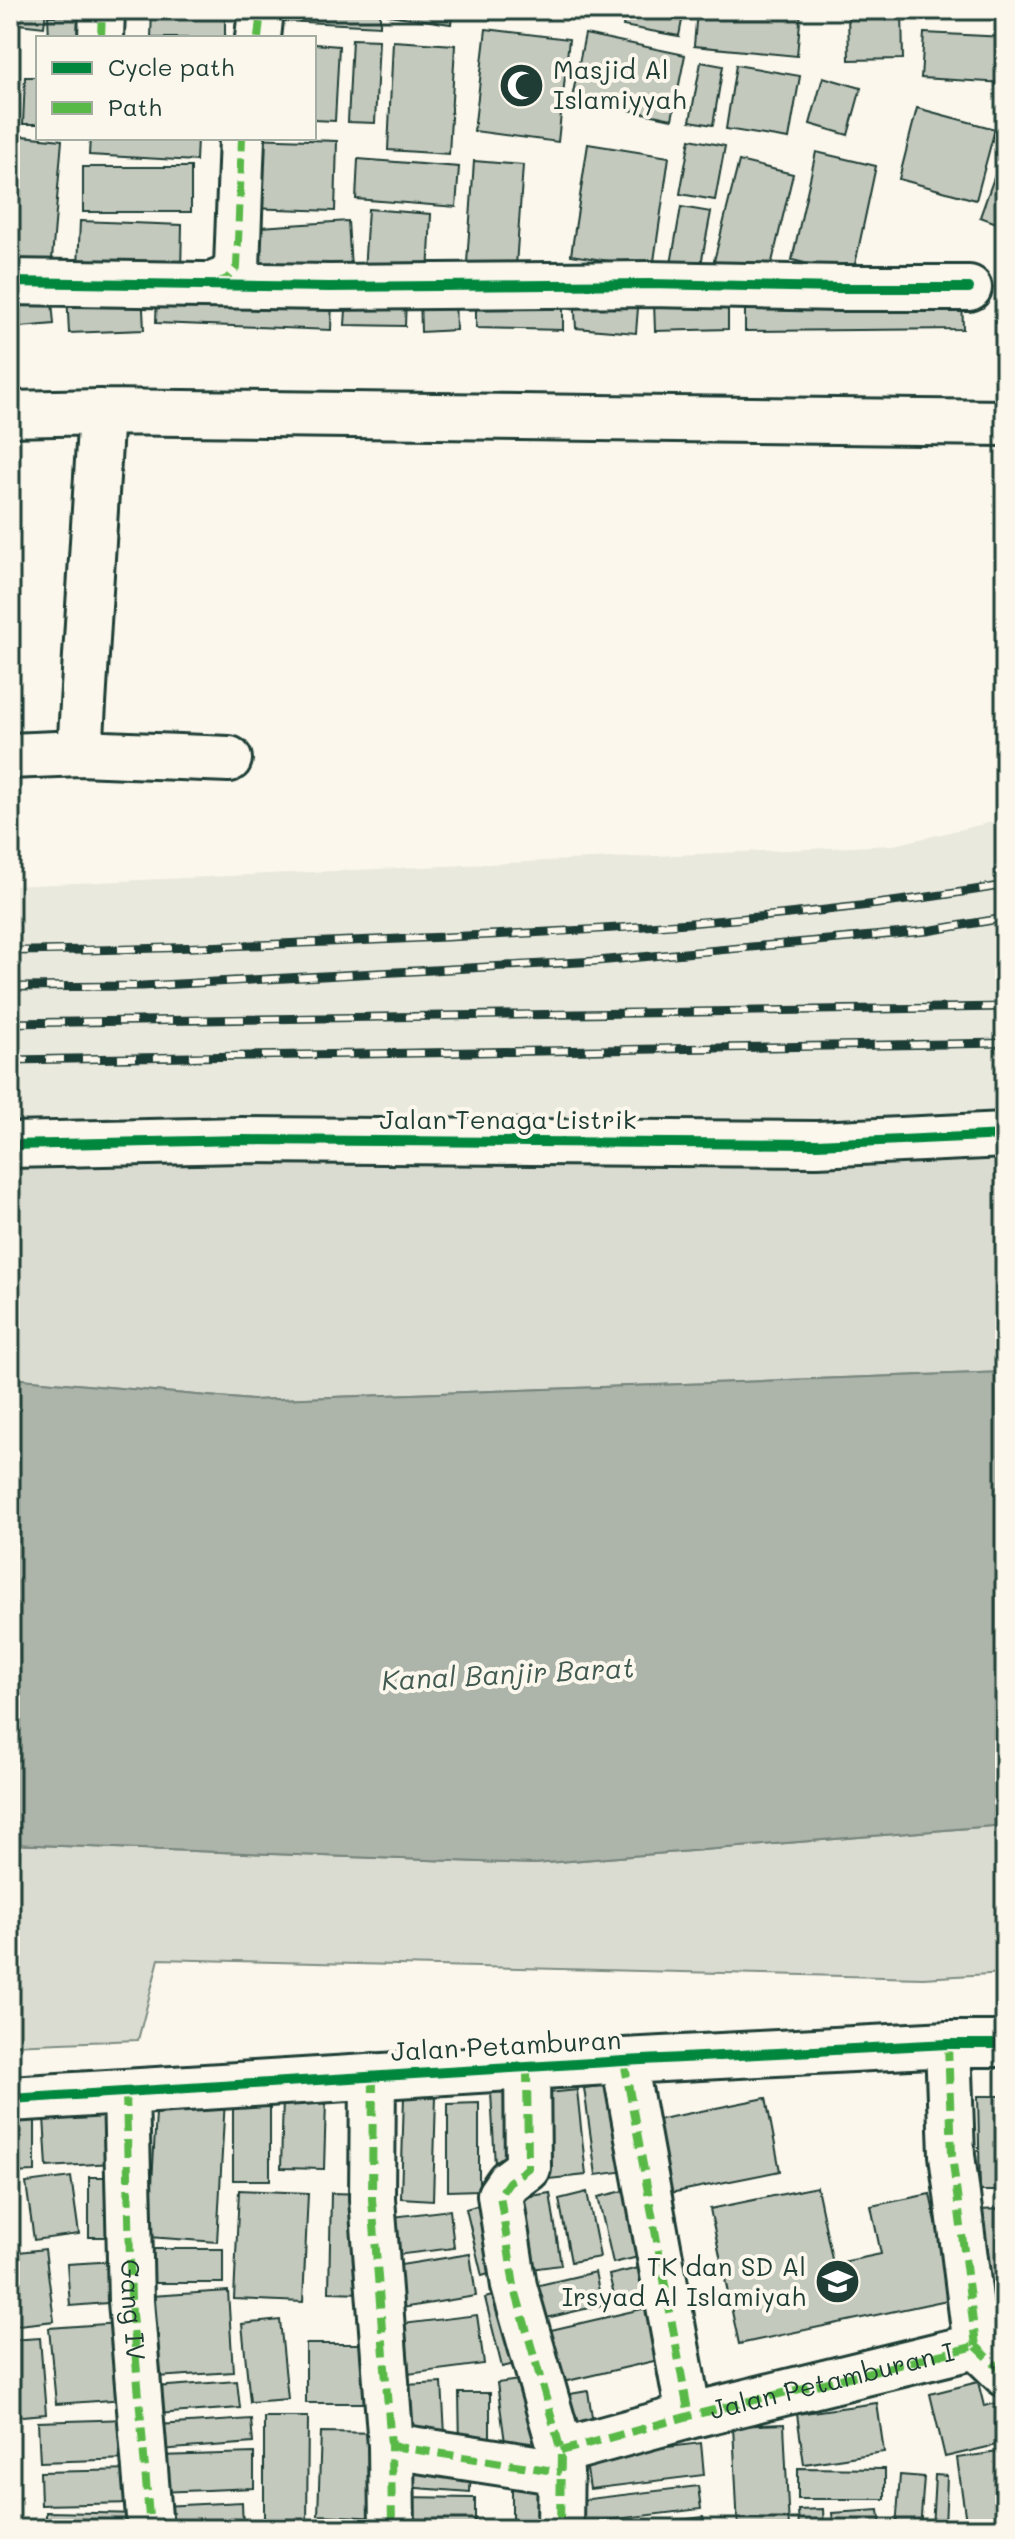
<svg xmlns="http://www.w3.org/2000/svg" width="1015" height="2539" font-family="Mali,sans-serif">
<rect width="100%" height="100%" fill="#fbf7ec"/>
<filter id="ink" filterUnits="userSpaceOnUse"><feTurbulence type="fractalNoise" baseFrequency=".0125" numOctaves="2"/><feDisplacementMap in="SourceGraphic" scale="16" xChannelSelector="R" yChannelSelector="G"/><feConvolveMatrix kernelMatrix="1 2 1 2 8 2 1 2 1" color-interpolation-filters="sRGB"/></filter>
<g filter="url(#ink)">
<path fill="#eae9de" d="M1005,819v312l-995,14v-259l884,-41z"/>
<path fill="#dbdcd1" stroke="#7d8c82" stroke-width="2" d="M1005,1131v241l-753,28 -242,-22v-233z
M1005,1825v148l-82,5 -764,-19 -21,81 -128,5v-201l524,20z"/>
<path fill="#adb4aa" stroke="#74847b" stroke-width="2" d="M1005,1372v453l-471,39 -524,-20v-466l242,22z"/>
<path fill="#c4c9be" stroke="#1f3d34" stroke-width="2" d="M10,10h36l-2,17 -34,-4z
M152,10h73v28h-74z
M265,10h115v16l-115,-6z
M389,10h64l-2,14 -63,-9z
M626,10h58l-5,26 -56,-10z
M697,10h104l-4,46 -103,-10z
M848,10h54l1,49 -54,1z
M922,10h83v7l-83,-1z
M48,16h41l1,22h-41z
M486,29l83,10 -11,103 -84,-11z
M924,33l81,4v46l-84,-5z
M585,34l100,21 -13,64 -100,-21z
M352,39l27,1 -4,83 -27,-1z
M393,41l62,4 -6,109 -61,-4z
M314,44l25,2 -4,75 -21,-1z
M701,62l22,4 -10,59 -23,-4z
M736,65l64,11 -11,63 -63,-10z
M25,77h13v47h-15z
M823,77l38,11 -13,47 -38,-11z
M917,108l78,21 -19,71 -77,-21z
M12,135l50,5 -11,131 -41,-4z
M90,138h107l-1,23 -107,-6z
M251,138l86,3 -2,70 -87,-3z
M690,139l35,7 -10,54 -35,-6z
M588,144l81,13 -16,111 -82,-13z
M1005,147v79l-25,-9z
M816,152l60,14 -23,108 -61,-14z
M358,159l101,8 -3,40 -100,-8z
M474,161l49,4 -7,101 -49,-3z
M739,161l54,13 -25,105 -55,-14z
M83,167h108v45h-108z
M681,207l30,5 -12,63 -29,-5z
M368,209l63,5 -3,62 -64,-4z
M80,221l102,4 -1,47 -103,-4z
M348,221l3,47 -102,6 -3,-46z
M142,289l2,41 -75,3 -2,-41z
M51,290l3,34 -44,4v-35z
M157,291l175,8 -1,31 -175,-7z
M476,291l87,3v36l-87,-2z
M455,292l1,38 -35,2 -1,-39z
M347,295l59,2 -1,29 -60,-1z
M639,295l-3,38 -60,-5 -2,-32z
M962,295l1,34 -218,2v-34z
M728,300v29l-73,2 -1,-29z
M623,2083l12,87 -39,5 -12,-87z
M521,2090l3,76h-29l-4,-74z
M577,2090l9,85 -37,4 -10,-85z
M157,2095l68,4 -8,143 -68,-5z
M404,2096h32l-3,104 -32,-2z
M978,2096h27v95h-25z
M233,2097h37v83h-37z
M766,2098l14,73 -115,23 -14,-73z
M283,2099l43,2 -2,68 -43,-1z
M479,2103v87l-31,1v-87z
M10,2111h25v61l-25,1z
M109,2113l3,50 -65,4 -3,-50z
M71,2177l8,57 -45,6 -8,-57z
M89,2177h26v60h-26z
M817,2187l16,77 48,-10 -10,-48 59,-12 22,105 -213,45 -29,-135z
M632,2189l15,66 -34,8 -15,-66z
M239,2190l69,3 -5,109 -69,-3z
M10,2191h3l2,47h-5z
M587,2192l13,65 -29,5 -12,-63z
M331,2193l35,1 -3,99 -34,-1z
M550,2193l11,72 -45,6 -9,-71z
M479,2205l16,67 -13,4 -16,-67z
M1005,2209v74l-25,1 -3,-74z
M450,2210l4,38 -58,7 -4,-38z
M45,2249l9,72 -44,5v-73z
M146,2249h77v34h-78z
M470,2254l6,42 -81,13 -7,-42z
M116,2261l4,41 -50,4 -3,-42z
M647,2266l7,28 -38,9 -7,-28z
M595,2272l7,33 -64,15 -7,-33z
M228,2291l5,81 -76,5 -6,-81z
M511,2291l17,70 -26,6 -17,-69z
M655,2306l12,52 -117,27 -12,-52z
M477,2315l7,49 -83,11 -7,-50z
M280,2320l8,79 -38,3 -8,-78z
M119,2323l6,76 -69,5 -7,-76z
M40,2338l6,76 -36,3v-77z
M306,2344h71l-1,59h-70z
M534,2378l10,66 -38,6 -9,-67z
M237,2381l3,27 -83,6 -2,-27z
M978,2382l6,24 21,-5v42l-60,14 -15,-63z
M442,2383l3,51 -38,2 -3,-51z
M588,2391l6,39 -30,5 -6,-39z
M459,2393h31v54h-30z
M877,2403l7,49 -80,12 -7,-50z
M264,2417h44l-1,112h-43z
M128,2419l2,40 -90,3 -2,-40z
M251,2419l2,24 -94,7 -1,-25z
M784,2424l5,105h-51l-5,-103z
M321,2432l64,1 -3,85 -64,-3z
M701,2443l3,32 -114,14 -5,-32z
M1005,2451v78h-38l-10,-71z
M254,2453v35l-94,4 -1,-36z
M406,2462l65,5 -1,25 -66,-5z
M798,2468l87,1v30h-87z
M134,2470l1,33 -94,2 -1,-33z
M900,2475l24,2 -4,52h-24z
M935,2475l12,1 -2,53h-13z
M512,2486h38v43h-38z
M698,2486l3,23 -118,14 -3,-23z
M401,2497l74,1v31h-75z
M242,2502l1,26 -80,1 -1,-23z
M823,2509l1,20h-25l-1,-19z
M879,2510l2,19h-47l-2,-16z
M46,2512l98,2 -1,15h-97z
M703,2517l2,12h-99z
M323,2525l55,1v3h-55z"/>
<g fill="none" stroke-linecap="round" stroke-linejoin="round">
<defs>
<path id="minor" d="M101,38l1,-28
M258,38l3,-28
M10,282l319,5 320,-3 191,4h129
M214,284l13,-5 10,-12 5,-129
M10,414l91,-2 904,11
M80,753l21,-341
M10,756l70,-3 149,6
M10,1145l232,-5 575,4 188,-9
M948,2044l4,111 24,191
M624,2061l65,355
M527,2067l1,101 -19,14 -9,13 14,91 47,165 -1,78
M373,2076l-1,123 19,247 1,83
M126,2092l5,209 19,228
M10,2099l614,-38 324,-17h57
M976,2346l29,28
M391,2446l170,26
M561,2451l128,-35 287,-70"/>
</defs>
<use href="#minor" stroke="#1f3d34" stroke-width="50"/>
<use href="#minor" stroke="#fbf7ec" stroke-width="44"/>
<defs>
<path id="rail" d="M10,951c137,-1 274,-7 411,-13 195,-8 392,-20 584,-53
M10,987l132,-1 455,-25 330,-30 78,-13
M10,1023l995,-16
M10,1060l995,-17"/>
</defs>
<use href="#rail" stroke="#1f3d34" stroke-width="9"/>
<use href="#rail" stroke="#fbf7ec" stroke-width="6" stroke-dasharray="18" stroke-linecap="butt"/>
<g stroke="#58b947" stroke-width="8" stroke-dasharray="16 8" stroke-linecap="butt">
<path d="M101,38l1,-28"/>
<path d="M258,38l3,-28"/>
<path d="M216,283l11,-4 10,-12 5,-129"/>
<path d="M948,2044l4,111 24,191"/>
<path d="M624,2061l65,355"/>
<path d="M527,2067l1,101 -19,14 -9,13 14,91 47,165 -1,78"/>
<path d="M373,2076l-1,123 19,247 1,83"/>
<path id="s1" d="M126,2092l5,209 19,228"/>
<path d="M976,2346l29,28"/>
<path d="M391,2446l170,26"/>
<path id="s2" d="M561,2451l128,-35 287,-70"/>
</g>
<defs>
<path id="cycleway" d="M10,282l319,5 320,-3 191,4h129
M10,1145l232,-5 575,4 188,-9
M10,2099l614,-38 324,-17h57"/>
</defs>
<use href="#cycleway" stroke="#fbf7ec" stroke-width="15"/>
<use href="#cycleway" stroke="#00873e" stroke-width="10"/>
</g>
</g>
<defs>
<symbol id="mosque-disc" viewBox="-11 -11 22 22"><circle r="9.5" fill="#1f3d34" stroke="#fbf7ec"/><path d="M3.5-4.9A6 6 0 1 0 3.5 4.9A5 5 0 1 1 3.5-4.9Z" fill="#fff"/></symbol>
<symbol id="school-disc" viewBox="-11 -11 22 22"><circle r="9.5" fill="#1f3d34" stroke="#fbf7ec"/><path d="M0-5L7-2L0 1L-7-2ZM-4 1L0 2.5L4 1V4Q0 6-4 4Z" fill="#fff"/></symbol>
</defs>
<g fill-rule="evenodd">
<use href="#mosque-disc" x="496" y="60" width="51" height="51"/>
<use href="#school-disc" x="812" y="2256" width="51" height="51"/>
</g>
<g text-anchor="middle" stroke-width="8" stroke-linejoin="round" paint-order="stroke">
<g font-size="26" fill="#1f3d34" stroke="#fbf7ec" text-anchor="start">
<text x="553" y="79">Masjid Al<tspan x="553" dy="30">Islamiyyah</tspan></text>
<text x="806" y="2276" text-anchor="end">TK dan SD Al<tspan x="806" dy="30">Irsyad Al Islamiyah</tspan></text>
</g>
<g font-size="26" fill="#1f3d34" stroke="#fbf7ec">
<text x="508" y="1129">Jalan Tenaga Listrik</text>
<text transform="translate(506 2046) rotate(-3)" y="9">Jalan Petamburan</text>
<text dy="9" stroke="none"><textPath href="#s1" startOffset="218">Gang IV</textPath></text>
<text dy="9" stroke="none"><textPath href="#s2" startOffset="280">Jalan Petamburan I</textPath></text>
</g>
<g font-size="28" font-style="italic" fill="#425b52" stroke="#fbf7ec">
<text transform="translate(508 1674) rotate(-3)" y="10">Kanal Banjir Barat</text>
</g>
</g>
<rect width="1015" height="2539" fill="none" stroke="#fbf7ec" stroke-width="40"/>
<rect x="20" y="20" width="975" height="2499" fill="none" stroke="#1f3d34" stroke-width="3" filter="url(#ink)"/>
<rect x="36" y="36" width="280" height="104" fill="#fbf7ec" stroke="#a3ada2" stroke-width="2"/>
<rect x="52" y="62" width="40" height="12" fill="#00873e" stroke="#a3ada2" stroke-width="2"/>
<text x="108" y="76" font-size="24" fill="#1f3d34">Cycle path</text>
<rect x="52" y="102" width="40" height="12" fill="#58b947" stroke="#a3ada2" stroke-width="2"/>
<text x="108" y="116" font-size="24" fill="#1f3d34">Path</text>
</svg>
